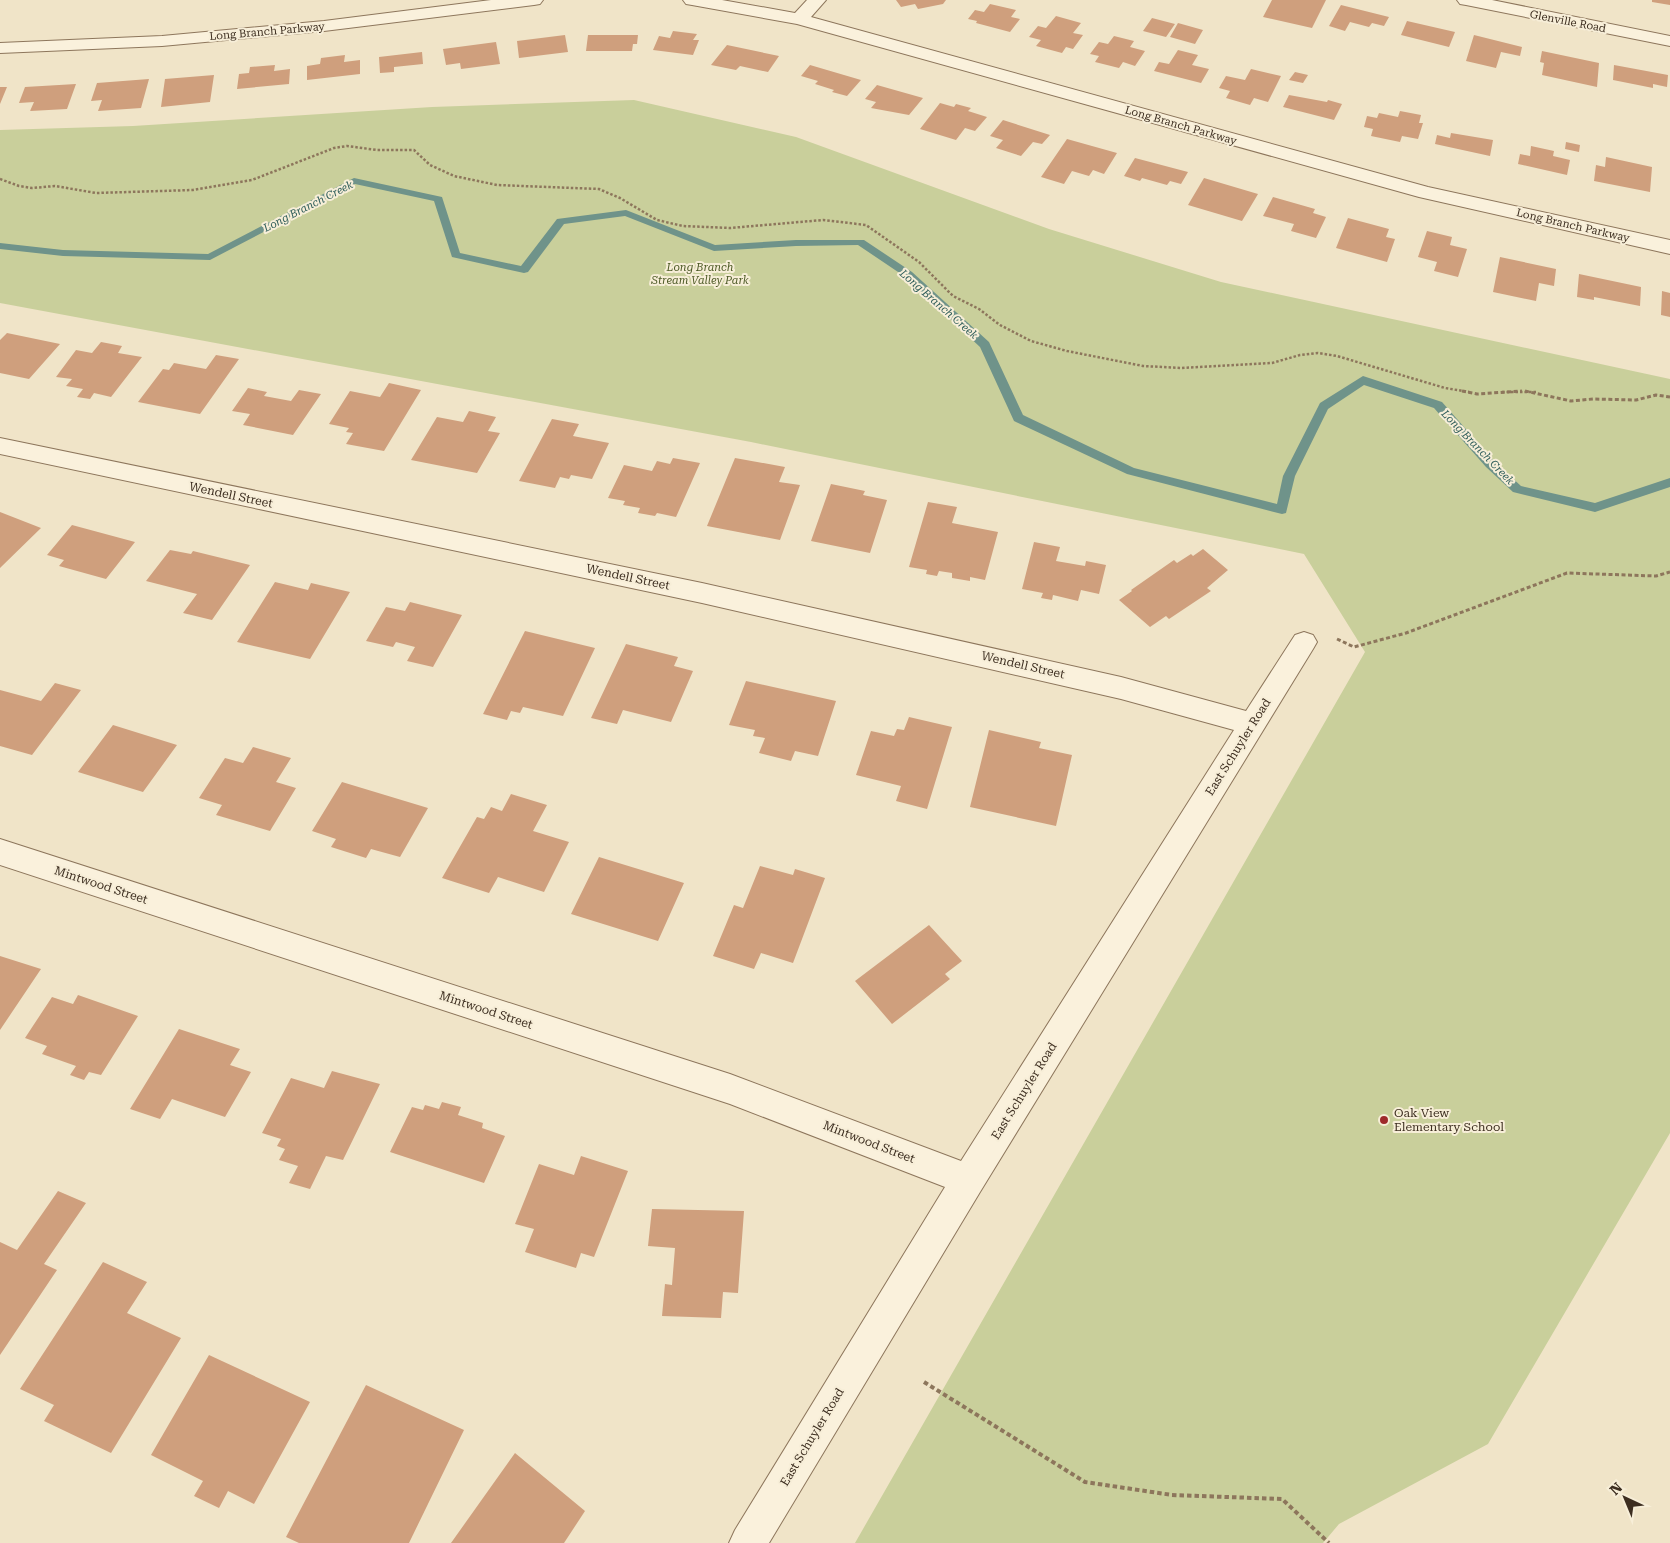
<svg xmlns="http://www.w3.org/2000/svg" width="1670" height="1543" font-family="'Roboto Serif',serif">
<rect width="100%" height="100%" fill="#f0e4c8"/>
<path fill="#c9cf9b" d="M634,100l162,37 253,92 172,53 449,97v754l-182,311 -149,80 -16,19h-468l510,-891 -61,-98 -553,-112 -751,-139v-173l133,-4 299,-19z"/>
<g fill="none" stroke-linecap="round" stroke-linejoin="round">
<path fill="#6f938a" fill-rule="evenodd" d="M354,178l88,19 18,56 61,13 36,-47 69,-9 89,35 81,-5h68l48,32 77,70 34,73 111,53 143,36 6,-28 37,-73 43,-27 79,26 52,59 27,25 74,17 75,-25v9l-75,25 -82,-20 -27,-25 -52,-59 -70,-23 -36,24 -33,67 -9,37 -4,1 -155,-40 -113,-53 -34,-74 -76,-71 -46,-31 -62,1 -82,5 -89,-35 -61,8 -36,48 -4,1 -72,-16 -18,-56 -79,-17 -145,76 -147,-4 -63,-7v-6l63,7 145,4z"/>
</g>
<path fill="#cf9f7d" d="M896,0h50l-3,4 -25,5 -3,-5 -14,3z
M1272,0h54l-14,28 -49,-11z
M1652,0h18v5l-18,-3z
M990,4l26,6 -5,7 9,2 -10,13 -34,-9 1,-2 -9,-2 7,-9 9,2z
M1341,5l48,12 -5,9 -12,-3 -3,4 -19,-5 -5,9 -16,-5z
M1056,16l25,7 -8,10 10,2 -10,14 -7,-2 -4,6 -26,-7 5,-6 -12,-3 9,-11 8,2z
M1152,18l23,6 -9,13 -23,-6z
M1407,21l48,11 -6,15 -48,-12z
M1178,23l25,7 -8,14 -25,-7z
M673,31l24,3 -4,6h6l-6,15 -40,-5 6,-14 11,2z
M565,35l3,17 -49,6 -2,-17z
M588,35h50l-1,9h-4l-1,7h-46z
M1474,35l48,12 -2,9 -19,-4 -5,16 -30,-7z
M1114,36l20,5 -4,6 15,4 -10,15 -12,-4 -4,6 -24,-6 4,-6 -9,-2 9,-12 9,2z
M496,42l4,22 -39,5 -1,-6 -14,2 -3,-16z
M727,45l52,11 -11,16 -28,-6 -4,4 -25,-5z
M1178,50l20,5 -6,10 17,4 -8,14 -47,-12 5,-9 10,2z
M1542,51l57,12 -2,24 -55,-12 2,-12 -4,-1z
M422,52l1,12 -29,3v5l-14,1 -1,-16z
M345,55l-1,7 16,-2v14l-53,6v-14l13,-2 1,-6z
M275,65l-1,6 16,-2 -1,15 -52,5 2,-15 10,-1 1,-6z
M810,65l51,15 -14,16 -15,-4 2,-2 -19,-6 3,-3 -17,-5z
M1614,65l54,10 -1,12 -14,-3v4l-40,-8z
M1251,69l30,7 -13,26 -14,-4 -4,7 -24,-7 4,-7 -11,-3 7,-12 19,4z
M1295,72l13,3 -5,8 -14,-3z
M214,75l-4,27 -49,5 4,-28z
M149,79l-8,29 -43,3 4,-11 -11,1 6,-18z
M76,84l-9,25 -37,2 4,-9 -15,1 6,-16z
M877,85l46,13 -14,17 -38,-7 5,-6 -11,-3z
M0,87h7l-7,17z
M1289,95l38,7 1,-2 14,4 -8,16 -51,-13z
M940,103l14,4 2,-3 15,4 -3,3 19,6 -12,14 -10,-3 -9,12 -36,-11z
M1400,111l21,4 -2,8h4l-5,16 -16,-3 -2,6 -29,-6 2,-7 -9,-2 3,-11 10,2 2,-5 19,4z
M1003,120l47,15 -8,9 -9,-2 -12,14 -25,-8 7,-8 -13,-4z
M1451,133l42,7 -3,16 -55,-12 2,-9 13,3z
M1067,139l50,14 -13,21 -11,-4 -4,6 -17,-5 -8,13 -23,-7z
M1566,142l14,3 -1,7 -14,-3z
M1531,146l23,5 -1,5 17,4 -3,15 -49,-11 2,-10 10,2z
M1606,157l46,10 -2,25 -56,-11 2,-16 9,2z
M1135,158l53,14 -7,12 -11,-3 -3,4 -25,-7 -2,3 -16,-5z
M1204,178l54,16 -16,27 -54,-16z
M1273,197l42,12 -2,4 13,4 -10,21 -25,-7 3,-7 -31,-8z
M1348,218l41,11 -3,8 9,2 -8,23 -51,-14z
M1427,231l25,6 -2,8 17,4 -9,28 -24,-6 3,-9 -19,-5z
M1500,257l56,12 -2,17 -15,-3 -3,18 -43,-9z
M1579,274l62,13 -1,19 -46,-9v3l-17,-3z
M1662,291l8,2v24l-9,-2z
M7,333l53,11 -31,35 -29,-6v-33z
M101,342l21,4 -4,7 24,4 -31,40 -17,-4 -4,6 -13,-2 6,-8 -17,-3 6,-7 -16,-2 20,-27 16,3z
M216,355l23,4 -39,55 -62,-12 25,-33 6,1 5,-7 32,6z
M389,383l32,7 -37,61 -38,-7 7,-11 -7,-1 3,-4 -20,-4 21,-33 30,6z
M248,388l19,4 -3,4 27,5 8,-11 22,4 -28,41 -50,-10 7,-11 -18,-3z
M469,411l27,6 -8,14 12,2 -23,40 -66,-13 26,-43 26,5z
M552,419l27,5 -6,12 36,7 -17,36 -21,-4 -2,4 -9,-2 -5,11 -36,-7z
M673,458l27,5 -24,54 -19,-4 -2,3 -17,-3 2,-5 -17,-3 2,-4 -17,-3 16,-33 28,6 5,-10 13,3z
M735,458l50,9 -6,15 21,3 -20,55 -73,-14z
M831,484l34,7 -2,4 24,5 -17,53 -59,-12z
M928,502l29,5 -5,16 46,9 -13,48 -15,-3v4l-18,-3v-5l-13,-2 -2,5 -11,-2 1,-4 -18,-3z
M0,512l41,16 -41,40z
M72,525l63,17 -29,37 -47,-13 5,-6 -17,-5z
M1034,542l26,5 -4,14 29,5 1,-5 20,4 -7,29 -18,-4 -3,11 -25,-6 -1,5 -11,-2 2,-5 -21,-4z
M1203,549l25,21 -21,18 4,3 -42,28 -3,-3 -16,11 -31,-27 13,-9 -1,-1 43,-30 3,3 14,-9 2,2z
M170,550l21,4 2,-3 57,14 -38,55 -29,-7 14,-19 -51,-13z
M275,582l33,8 3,-7 39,9 -40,67 -73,-17z
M410,602l52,13 -29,52 -26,-6 8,-14 -19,-5 -3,5 -27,-6 20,-34 19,4z
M525,631l70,17 -32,68 -40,-9 -3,6 -9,-2 -4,9 -24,-6z
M626,644l52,13 -4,9 19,5 -22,51 -48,-12 -6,14 -26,-6z
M746,681l90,20 -18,55 -23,-5 -4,10 -32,-8 6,-15 -12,-2 2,-6 -26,-5z
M55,683l26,7 -49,65 -32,-9v-56l41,11z
M909,717l43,10 -25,82 -31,-8 5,-15 -45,-11 15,-44 23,5 3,-7 7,1z
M113,725l64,20 -34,47 -65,-20z
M989,730l52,12 -2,6 33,7 -16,71 -86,-19z
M253,747l38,11 -15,24 20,6 -26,43 -54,-16 6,-10 -23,-7 26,-40 18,5z
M342,782l86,26 -28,49 -29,-8 -5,9 -35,-11 5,-8 -24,-8z
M511,794l36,11 -14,26 36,11 -25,50 -46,-15 -9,16 -47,-15 35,-61 7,2 7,-12 11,4z
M599,857l85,26 -26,58 -87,-27z
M760,866l33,9 2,-6 30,9 -32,85 -32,-10 -7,16 -41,-13 21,-51 9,3z
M929,925l33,36 -17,13 5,5 -58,45 -37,-43z
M0,956l41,13 -41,61z
M78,995l60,21 -37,59 -12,-3 -5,8 -14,-5 6,-9 -34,-12 5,-8 -22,-8 27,-41 21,7z
M179,1029l61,20 -10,16 21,7 -26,45 -53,-18 -12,20 -30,-10z
M332,1071l48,13 -37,76 -17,-4 -16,33 -21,-6 9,-17 -19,-6 6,-11 -8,-3 4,-7 -19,-6 29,-55 33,10z
M442,1102l19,5 -3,8 25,8 -1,5 23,8 -21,47 -94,-31 22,-45 11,3 2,-5 14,4z
M581,1156l47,15 -34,86 -13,-4 -5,15 -51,-16 9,-23 -19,-5 24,-60 35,11z
M58,1191l28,12 -42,61 13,6 -57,85v-113l17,8z
M652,1209l92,2 -6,82 -15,-1 -2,26 -59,-2 3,-32 7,1 3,-37 -27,-2z
M103,1262l44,20 -20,31 54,25 -70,115 -67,-32 10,-16 -34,-16z
M209,1355l101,47 -56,102 -26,-13 -9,17 -25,-12 9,-15 -52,-26z
M366,1385l98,45 -55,113h-110l-13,-6z
M515,1453l70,58 -21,32h-113z"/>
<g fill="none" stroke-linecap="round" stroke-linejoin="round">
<defs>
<path id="minor" d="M491,0h52l-3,4 -6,1 -210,26 -162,15 -162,7v-10l162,-7 162,-15z
M683,0h39l73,13 12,-13h19l-15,17 617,170 242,53v14l-251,-57 -622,-173 -105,-19 -6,-1z
M1457,0h35l178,36v10l-204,-41 -6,-1z
M0,438l702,145 419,94 125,34 49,-76 9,-3 9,3 4,7 -4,7 -333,543 -211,351h-40l6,-13 210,-343 -215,-83 -730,-239v-26l730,235 231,87 273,-431 -113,-31 -419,-96 -702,-149z"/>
</defs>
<use href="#minor" stroke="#8d765c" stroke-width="2"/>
<path stroke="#8d765c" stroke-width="2.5" stroke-dasharray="2.5 2" stroke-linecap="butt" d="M0,179l19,7 13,2 23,-2 41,7 97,-3 59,-10 82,-32 13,-2 30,4h37l16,15 24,11 43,9 102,4 21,9 37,22 26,6 47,2 93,-8 43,5 53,37 34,34 26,13 21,16 31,16 36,10 76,15 39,2 90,-5 28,-8 18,-2 19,3 108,32 24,4
M1502,392h34"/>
<path stroke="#8d765c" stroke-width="3" stroke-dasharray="4 2.5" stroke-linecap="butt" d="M1462,391l15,3 45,-3
M1525,391l46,10 22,-2 43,1 20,-5 14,2
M1337,639l17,8 52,-14 161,-60 89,3 14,-4"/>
<path stroke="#8d765c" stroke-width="4" stroke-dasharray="4.5 3" stroke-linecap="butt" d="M924,1382l161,100 87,13 110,4 47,44"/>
<use href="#minor" fill="#faf1dc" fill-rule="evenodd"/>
</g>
<circle fill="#9e2a2b" stroke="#f7eed8" stroke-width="2" cx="1384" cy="1120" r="5"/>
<g text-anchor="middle" stroke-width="4" stroke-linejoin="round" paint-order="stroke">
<g font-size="11" fill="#3d2e20" stroke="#f7eed8">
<text transform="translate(1568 21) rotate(11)" y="4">Glenville Road</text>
<text transform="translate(267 31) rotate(-5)" y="4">Long Branch Parkway</text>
<text transform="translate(1181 125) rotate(16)" y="4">Long Branch Parkway</text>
<text transform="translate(1573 225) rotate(13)" y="4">Long Branch Parkway</text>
</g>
<g font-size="11" font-style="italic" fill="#2f5d5a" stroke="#f7eed8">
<text transform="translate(308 206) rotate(-27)" y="4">Long Branch Creek</text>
<text transform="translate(939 304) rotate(41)" y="4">Long Branch Creek</text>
<text transform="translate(1478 447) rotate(46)" y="4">Long Branch Creek</text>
</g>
<g font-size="11" font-style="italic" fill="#4d5a26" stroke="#f7eed8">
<text x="700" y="271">Long Branch<tspan x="700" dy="13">Stream Valley Park</tspan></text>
</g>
<g font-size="12" fill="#3d2e20" stroke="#f7eed8">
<text transform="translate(231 495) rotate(12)" y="4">Wendell Street</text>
<text transform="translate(628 577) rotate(12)" y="4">Wendell Street</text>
<text transform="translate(1023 665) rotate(13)" y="4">Wendell Street</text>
<text transform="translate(1238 747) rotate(-58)" y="4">East Schuyler Road</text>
<text transform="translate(101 885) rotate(18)" y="4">Mintwood Street</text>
<text transform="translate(486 1010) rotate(18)" y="4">Mintwood Street</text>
<text transform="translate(1024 1091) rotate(-58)" y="4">East Schuyler Road</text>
<text transform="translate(869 1142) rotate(21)" y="4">Mintwood Street</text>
<text transform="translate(812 1437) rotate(-59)" y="4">East Schuyler Road</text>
</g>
<g font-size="12" fill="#3d2e20" stroke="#f7eed8" text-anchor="start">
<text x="1394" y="1117">Oak View<tspan x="1394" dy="14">Elementary School</tspan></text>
</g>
</g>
<g transform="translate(1625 1498) rotate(316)" stroke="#f7eed8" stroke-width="4" paint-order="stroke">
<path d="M0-4L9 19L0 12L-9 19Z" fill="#3d2e20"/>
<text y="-8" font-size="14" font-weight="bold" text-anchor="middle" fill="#3d2e20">N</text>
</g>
</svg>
